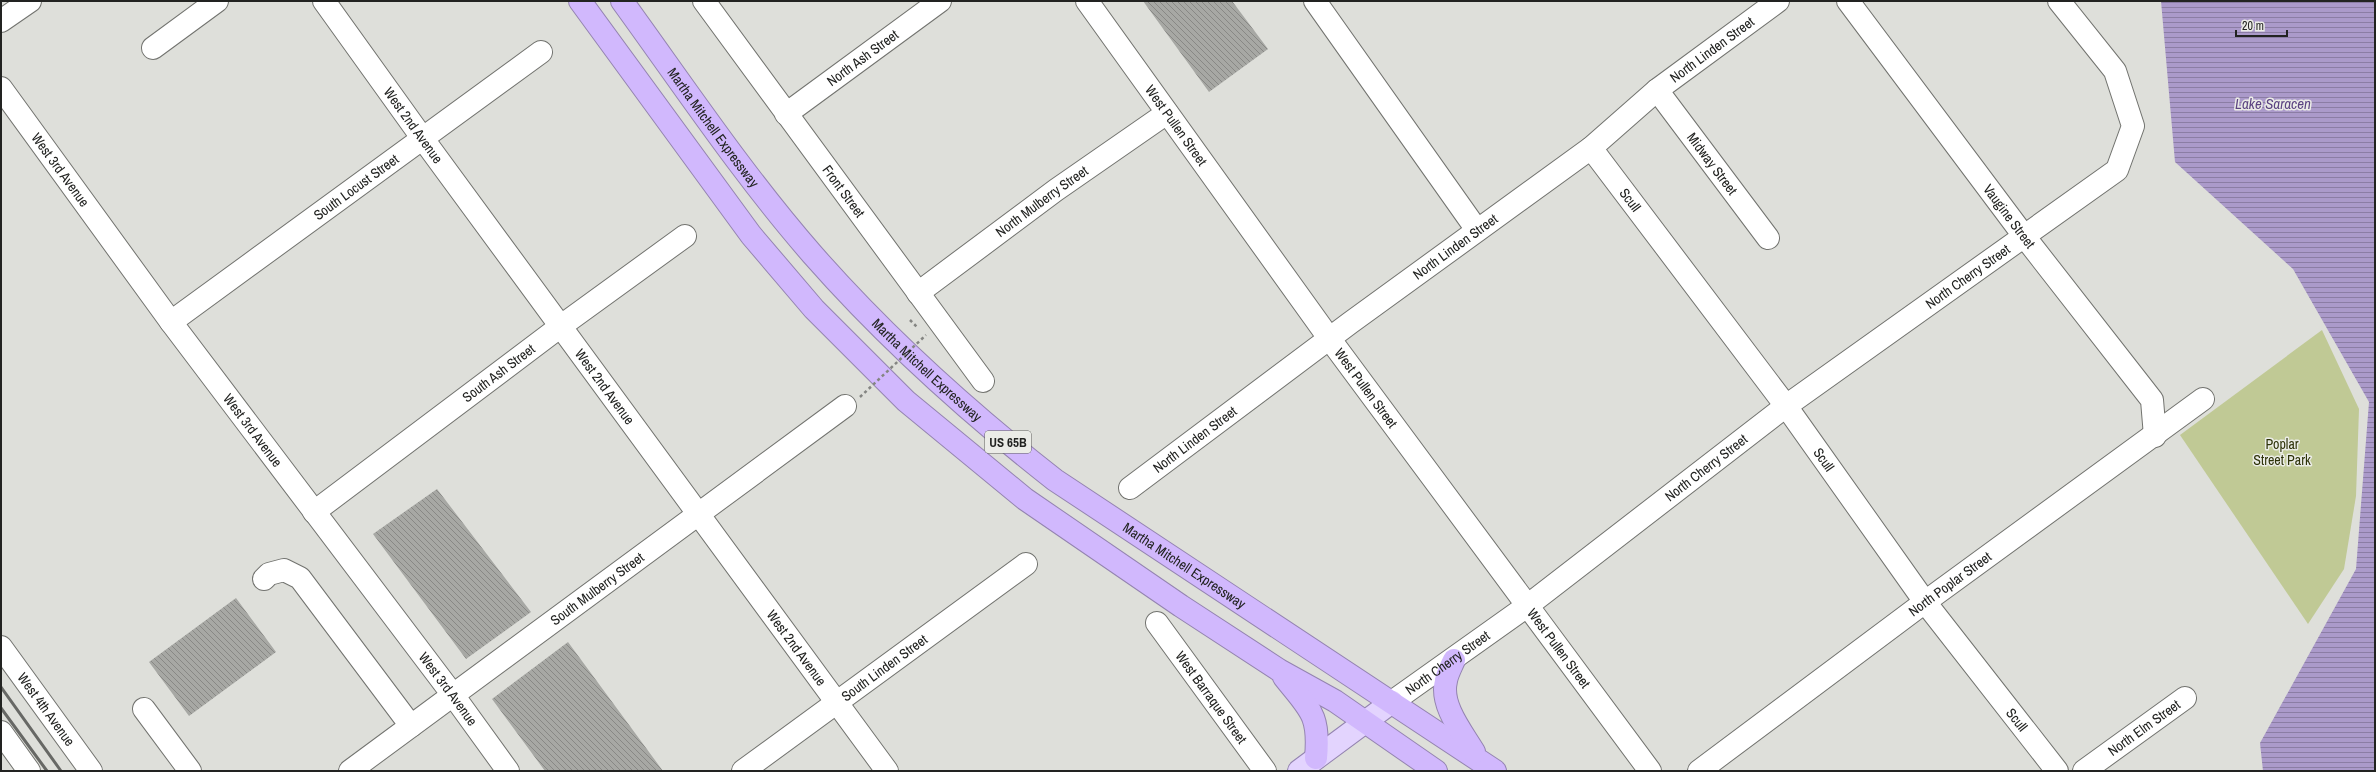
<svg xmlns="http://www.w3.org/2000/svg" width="2376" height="772" font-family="'Archivo Narrow',sans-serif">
<defs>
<pattern id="water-rules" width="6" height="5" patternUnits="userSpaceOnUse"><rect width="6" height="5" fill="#ab9aca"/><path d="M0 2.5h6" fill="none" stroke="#8b7da4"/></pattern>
<pattern id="building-back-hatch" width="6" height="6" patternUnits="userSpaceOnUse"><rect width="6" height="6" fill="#a7a8a4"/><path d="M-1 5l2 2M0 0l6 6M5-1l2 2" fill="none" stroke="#888885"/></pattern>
</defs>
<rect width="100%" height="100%" fill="#dedfda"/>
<path fill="#c0c995" d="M2322,330l37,79 -3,87 -12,73 -36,55 -128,-189z"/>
<path fill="url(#water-rules)" d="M2161,1h214v770h-112l-3,-28 96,-174 13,-167 -76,-133 -118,-107z"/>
<path fill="url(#building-back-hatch)" d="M1143,1h89l36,48 -59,43z
M437,489l94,123 -65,47 -93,-125z
M236,598l40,54 -87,64 -40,-54z
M568,642l95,129h-118l-53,-72z"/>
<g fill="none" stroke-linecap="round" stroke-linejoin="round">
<defs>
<g id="minor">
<path id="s1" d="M324,1l99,138 464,632"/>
<path id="s2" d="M704,1l279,380"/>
<path id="s3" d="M1087,1l242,337 321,433"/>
<path d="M1315,1l162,229"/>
<path id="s4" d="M1848,1l176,235 128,164 3,36"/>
<path d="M1,21l29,-20"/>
<path d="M153,48l64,-47"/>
<path id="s5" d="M1,88l170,234 282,373 55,76"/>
<path id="s6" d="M1657,90l111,148"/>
<path id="s7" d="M786,114l154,-113"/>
<path id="s8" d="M1591,148l195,258 139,196 132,169"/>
<path id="s9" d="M918,293l138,-103 111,-77"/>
<path id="s10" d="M171,322l370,-270"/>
<path id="s11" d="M1130,488l220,-165 241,-175 66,-58 121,-89"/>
<path id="s12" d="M314,512l247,-186 124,-90"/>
<path d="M264,579l5,-5 15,-4 16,8 111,148"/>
<path id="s13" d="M1157,623l108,148"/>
<path id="s14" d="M1,647l90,124"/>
<path id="s15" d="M1392,702l135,-96 259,-200 331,-236 16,-44 -18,-55 -56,-70"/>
<path d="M144,709l46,62"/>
<path d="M1,732l28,39"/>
<path id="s16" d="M350,771l495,-365"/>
<path id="s17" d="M743,771l283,-207"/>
<path id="s18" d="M1699,771l226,-169 278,-203"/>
<path id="s19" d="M2084,771l101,-73"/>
</g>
<path id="major" d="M1299,771l93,-69"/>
<g id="highway">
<path d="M580,1l171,234 63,74 92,92 119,98 156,107 98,64 56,31 101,70"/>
<path id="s20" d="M622,1c61,84 121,174 190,253 73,83 156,158 243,226l440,291"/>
<path d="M1454,660c-3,7 -7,14 -8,21 -6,24 16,51 28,71"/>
<path d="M1284,677c26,33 36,37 32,81"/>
</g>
</defs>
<use href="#minor" stroke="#72736f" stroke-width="24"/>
<use href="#major" stroke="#9484b0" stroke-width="24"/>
<use href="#highway" stroke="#9484b0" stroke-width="24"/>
<path stroke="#848582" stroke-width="2.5" stroke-dasharray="3 3" stroke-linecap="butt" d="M910,320l8,8"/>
<use href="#minor" stroke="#fff" stroke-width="22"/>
<use href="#major" stroke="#e3d4fe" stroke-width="22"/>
<use href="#highway" stroke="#d1b8fd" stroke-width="22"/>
<path stroke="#676865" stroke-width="3" d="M1,687l60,84
M1,708l46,63"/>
<path stroke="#848582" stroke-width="2.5" stroke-dasharray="3 3" stroke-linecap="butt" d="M860,397l66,-62"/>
</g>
<g text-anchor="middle" stroke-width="3" stroke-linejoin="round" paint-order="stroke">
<rect fill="#ebece7" stroke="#5e5f5c" stroke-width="1" x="985" y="431" width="46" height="22" rx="3"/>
<g font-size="13" font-weight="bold" fill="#222321">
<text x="1008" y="447">US 65B</text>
</g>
<g font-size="14" fill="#222321" stroke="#ebece7">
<text dy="5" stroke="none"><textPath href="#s11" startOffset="729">North Linden Street</textPath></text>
<text dy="5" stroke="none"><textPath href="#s7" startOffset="95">North Ash Street</textPath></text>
<text dy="5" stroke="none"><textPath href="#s1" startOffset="153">West 2nd Avenue</textPath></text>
<text dy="5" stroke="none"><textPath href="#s3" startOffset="153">West Pullen Street</textPath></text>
<text dy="5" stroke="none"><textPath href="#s20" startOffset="156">Martha Mitchell Expressway</textPath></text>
<text dy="5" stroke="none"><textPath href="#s6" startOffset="92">Midway Street</textPath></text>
<text dy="5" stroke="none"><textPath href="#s5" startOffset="101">West 3rd Avenue</textPath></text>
<text dy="5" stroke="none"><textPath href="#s10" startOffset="229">South Locust Street</textPath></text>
<text dy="5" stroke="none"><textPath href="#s2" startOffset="236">Front Street</textPath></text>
<text dy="5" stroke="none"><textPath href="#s8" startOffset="65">Scull</textPath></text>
<text dy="5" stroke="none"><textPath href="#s9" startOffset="154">North Mulberry Street</textPath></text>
<text dy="5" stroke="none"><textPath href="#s4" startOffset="269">Vaugine Street</textPath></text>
<text dy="5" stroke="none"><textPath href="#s11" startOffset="405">North Linden Street</textPath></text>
<text dy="5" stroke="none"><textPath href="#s15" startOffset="716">North Cherry Street</textPath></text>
<text dy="5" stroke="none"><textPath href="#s20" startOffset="480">Martha Mitchell Expressway</textPath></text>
<text dy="5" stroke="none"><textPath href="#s12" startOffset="231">South Ash Street</textPath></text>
<text dy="5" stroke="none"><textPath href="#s1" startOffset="477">West 2nd Avenue</textPath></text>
<text dy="5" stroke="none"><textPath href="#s3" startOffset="477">West Pullen Street</textPath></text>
<text dy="5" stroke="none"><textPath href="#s5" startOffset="425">West 3rd Avenue</textPath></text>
<text dy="5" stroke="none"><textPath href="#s11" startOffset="81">North Linden Street</textPath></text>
<text dy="5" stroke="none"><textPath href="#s8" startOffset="389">Scull</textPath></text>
<text dy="5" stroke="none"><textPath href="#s15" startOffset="392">North Cherry Street</textPath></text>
<text dy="5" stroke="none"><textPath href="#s20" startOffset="804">Martha Mitchell Expressway</textPath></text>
<text dy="5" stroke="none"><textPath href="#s18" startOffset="313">North Poplar Street</textPath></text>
<text dy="5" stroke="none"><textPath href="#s16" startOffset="307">South Mulberry Street</textPath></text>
<text dy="5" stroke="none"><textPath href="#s1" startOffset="801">West 2nd Avenue</textPath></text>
<text dy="5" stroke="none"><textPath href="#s3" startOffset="801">West Pullen Street</textPath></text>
<text dy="5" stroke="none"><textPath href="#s15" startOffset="68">North Cherry Street</textPath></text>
<text dy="5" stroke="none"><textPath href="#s17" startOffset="175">South Linden Street</textPath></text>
<text dy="5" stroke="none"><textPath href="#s5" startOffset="749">West 3rd Avenue</textPath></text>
<text dy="5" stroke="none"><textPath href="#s13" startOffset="92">West Barraque Street</textPath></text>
<text dy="5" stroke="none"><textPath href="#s14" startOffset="77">West 4th Avenue</textPath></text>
<text dy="5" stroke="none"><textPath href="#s8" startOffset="713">Scull</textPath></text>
<text dy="5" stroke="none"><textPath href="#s19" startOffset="74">North Elm Street</textPath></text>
</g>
<g font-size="14" fill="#2d3208" stroke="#ebece7">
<text x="2282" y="449">Poplar<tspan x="2282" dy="16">Street Park</tspan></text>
</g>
<g font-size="15" font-style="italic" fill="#5c4482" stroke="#ebece7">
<text x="2273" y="109">Lake Saracen</text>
</g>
</g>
<rect width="2376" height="772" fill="none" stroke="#222321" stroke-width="4"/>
<path d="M2236 30v6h51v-6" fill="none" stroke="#222321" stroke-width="2"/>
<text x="2242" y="30" font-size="12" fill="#222321" stroke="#ebece7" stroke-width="3" paint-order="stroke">20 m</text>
</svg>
